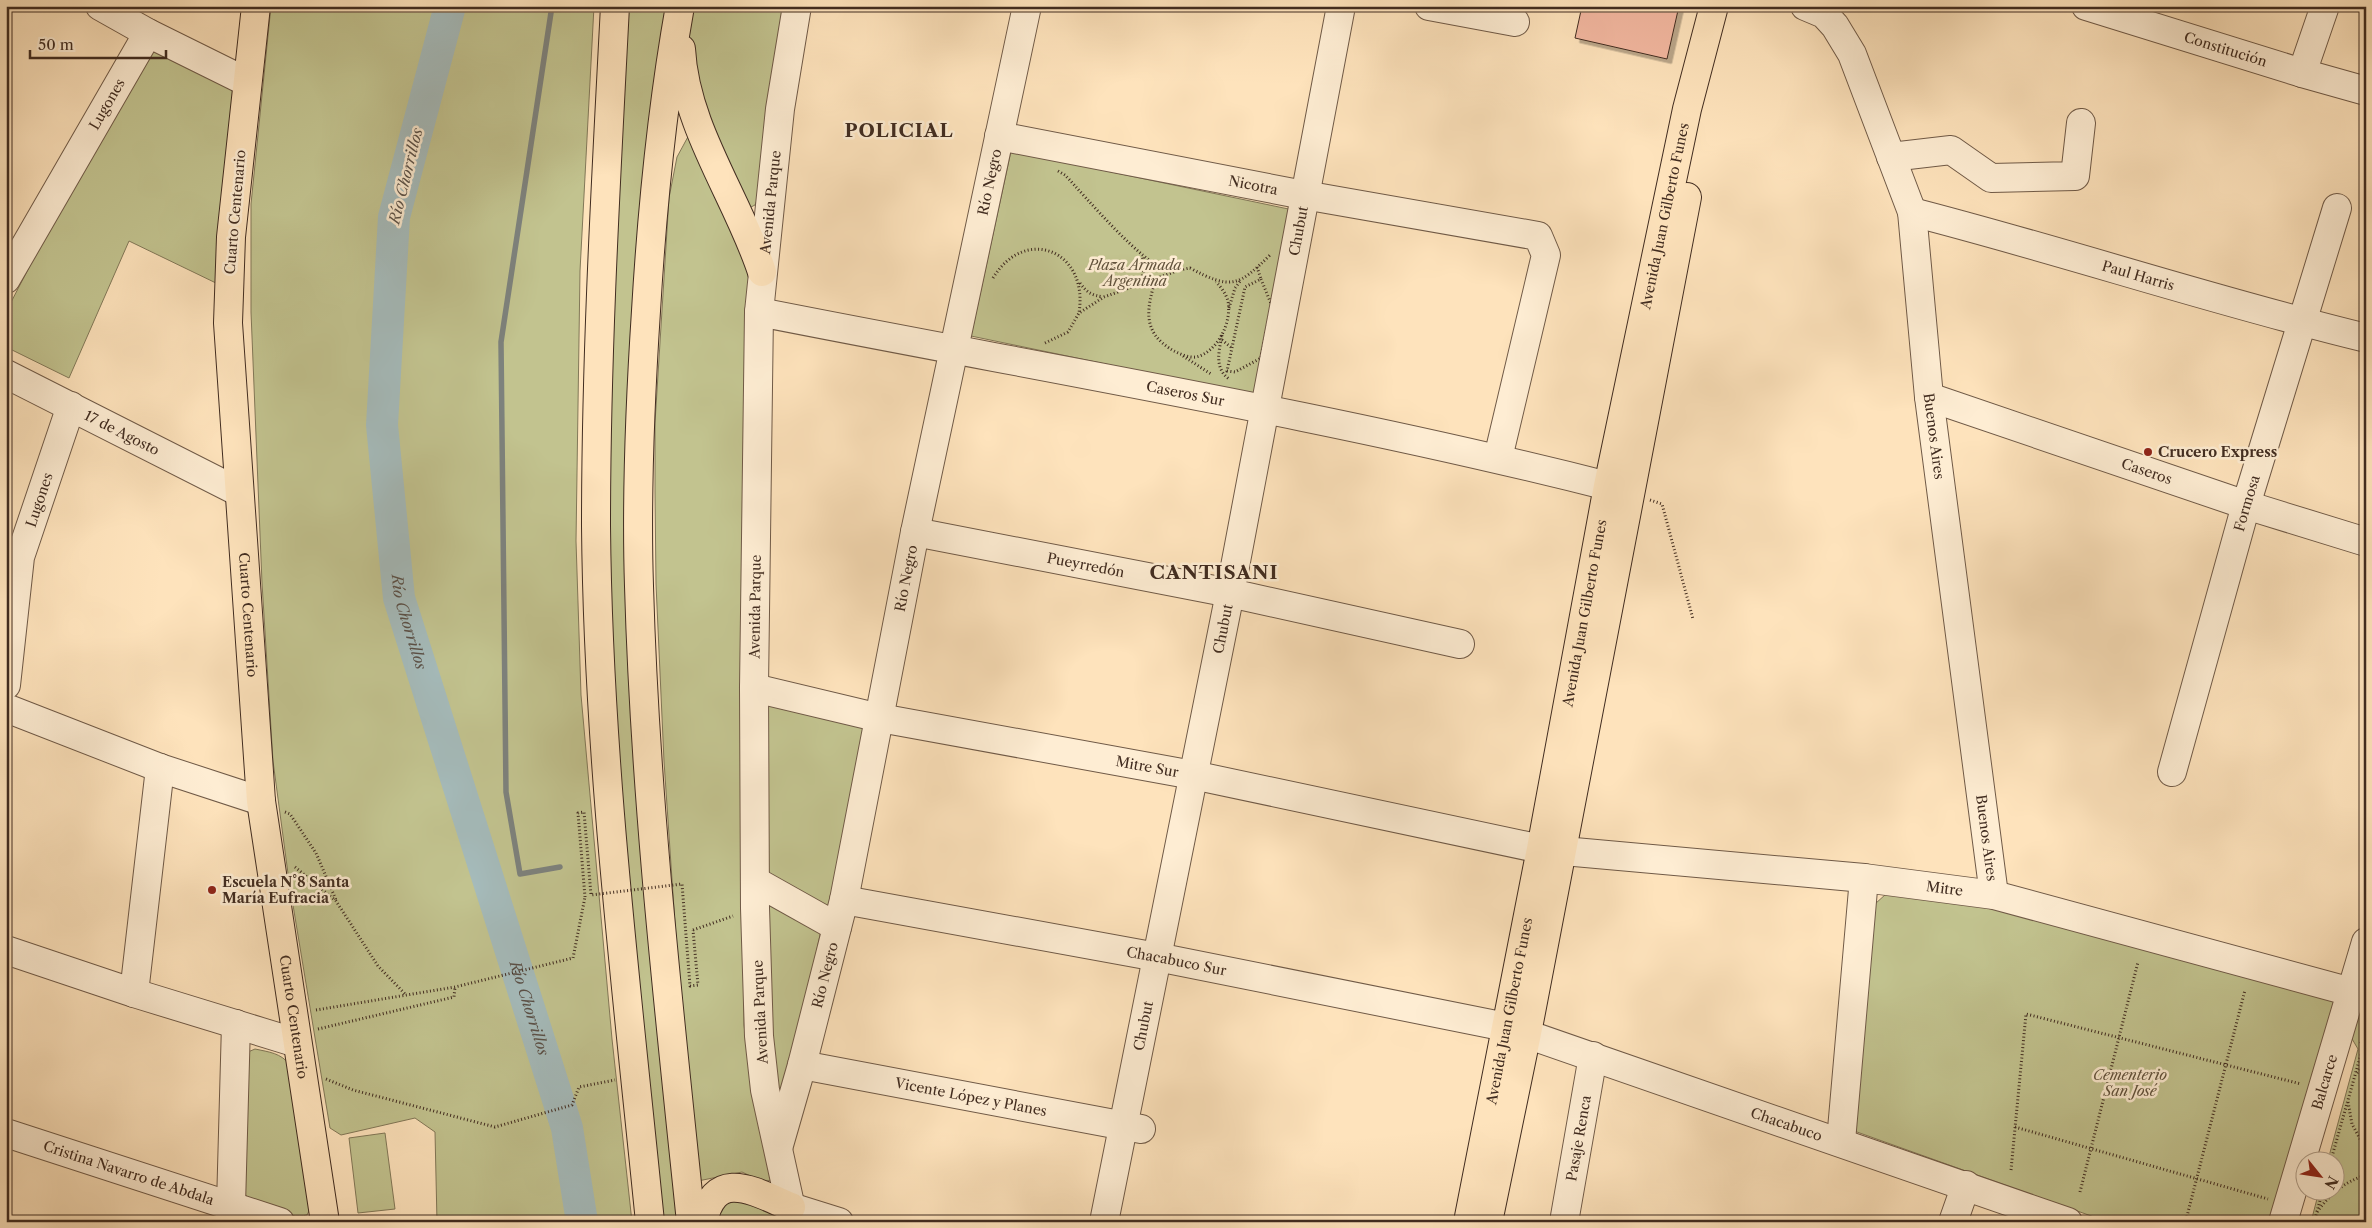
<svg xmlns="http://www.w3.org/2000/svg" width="2372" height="1228" font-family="'Libre Caslon Text',serif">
<defs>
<filter id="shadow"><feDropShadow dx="4.5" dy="4.5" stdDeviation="0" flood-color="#0004"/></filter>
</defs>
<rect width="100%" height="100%" fill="#fee3bc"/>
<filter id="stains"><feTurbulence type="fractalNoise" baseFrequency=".004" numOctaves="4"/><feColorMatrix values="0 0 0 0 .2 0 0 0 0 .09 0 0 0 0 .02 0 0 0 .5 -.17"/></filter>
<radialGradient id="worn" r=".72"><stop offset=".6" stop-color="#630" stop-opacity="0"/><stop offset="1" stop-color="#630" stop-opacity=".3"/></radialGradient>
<path fill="#c2c38f" stroke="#827858" d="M271,6h323l-14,265 -4,270 5,154 31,344 20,183h-195l-2,-90 -20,-14 -74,17 -11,-7 -41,-247 -16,-120 -11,-178 -11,-271v-108z
M623,6h47l-37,330 49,886h-22l-33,-322 -22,-339z
M693,6h92l-27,192 -3,7 -6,3 -61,-135 2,-52z
M144,44l95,38 -21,202 -89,-43 -60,137 -63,-31v-35z
M690,133l63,132 -9,612v148l9,74 18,81 -8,2 -21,-10 -44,9 -17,-168 -17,-252 -8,-177 -1,-93v-68l14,-225 8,-41z
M1011,151l287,60 -39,185 -288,-60z
M766,699l98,25 -34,179 -3,5 -55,-28 -6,-13z
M1886,894l108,9 339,96 1,5 -61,218h-165l-251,-90 -2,-2 20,-226z
M766,897l55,33 -30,145 -7,19 -6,1 -3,-4z
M2361,1011l5,1v210h-55l8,-31 15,-1v-30h-6l30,-111 -10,-17 4,-14z
M255,1049c14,3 26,4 35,16l21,142 -4,8c-17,4 -53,-7 -63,-22l4,-141z
M385,1133l10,76 -37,4 -9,-75z
M742,1200l40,17 1,5h-72l12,-20z"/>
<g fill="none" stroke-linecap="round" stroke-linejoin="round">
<path stroke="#7d827d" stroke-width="5.5" d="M552,6l-51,336 5,450 14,82 40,-7"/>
<path stroke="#a5bbbb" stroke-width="32" id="s1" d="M450,6l-56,211 -12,208 17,173 168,530 15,94"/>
</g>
<path fill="#f2b7a0" stroke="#412c20" filter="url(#shadow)" d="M1582,6h97l-12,53 -92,-21z"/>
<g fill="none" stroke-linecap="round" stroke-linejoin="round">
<defs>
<g id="minor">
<path d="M100,6l48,27 99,49"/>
<path d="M1429,6l86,16"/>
<path id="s2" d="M1805,6l19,8 11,12 17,28 60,158 17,185 65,498"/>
<path id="s3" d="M2086,6l216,67 64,18"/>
<path d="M2302,73l23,-67"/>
<path id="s4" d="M999,136l305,59 234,41 8,19 -48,203"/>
<path d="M1891,157l60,-7 40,28 84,-2 6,-53"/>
<path id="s5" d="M1912,212c152,39 301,89 454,126"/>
<path id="s6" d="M6,279l142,-246"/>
<path id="s7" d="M759,312c283,56 569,103 849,174"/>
<path id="s8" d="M6,374l233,118"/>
<path id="s9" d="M1929,397l317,108 120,37"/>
<path id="s10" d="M915,532l315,61 230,51"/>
<path id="s11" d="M6,685l14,-128 51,-151"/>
<path id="s12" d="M754,688l126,30 313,57 348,74 323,29 130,17 372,101"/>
<path d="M6,708l154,60 101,33"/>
<path id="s13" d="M2172,772l74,-267 91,-297"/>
<path d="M755,881l82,46"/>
<path id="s14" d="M844,900l313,57 349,70 562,195"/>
<path d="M6,950l128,43 163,50"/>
<path d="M134,993l26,-225"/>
<path id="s15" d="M802,1065l339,64"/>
<path id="s16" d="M6,1133l274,89"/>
<path d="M1841,1141l23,-263"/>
<path id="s17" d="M779,1145l23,-80 42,-165 71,-368 112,-526"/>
<path d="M231,1205l5,-181"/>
<path d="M791,1207l48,15"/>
<path id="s18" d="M794,1222l-29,-132 -6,-54 -4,-128 -1,-220 5,-376 21,-203 17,-103"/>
<path id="s19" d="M1104,1222l126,-629 111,-587"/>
<path id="s20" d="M1564,1222l29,-166"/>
<path d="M1953,1222l13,-37"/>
<path id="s21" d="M2283,1222l83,-280"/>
</g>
<g id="major">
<path id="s22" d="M256,6l-25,231 -3,86 33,478 64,421"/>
<path id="s23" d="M1468,1222l73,-373 67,-363 79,-377 27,-103"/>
<path d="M1488,1222l39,-189 160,-836"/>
</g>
<path id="highway" d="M615,6c-9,173 -19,347 -19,520 2,233 31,465 54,696
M680,6c-18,101 -28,203 -34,305 -6,92 -10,183 -7,275 6,213 30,424 52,636
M681,49c4,79 57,149 81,223
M703,1222c12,-56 52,-30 88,-15"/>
</defs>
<use href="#minor" stroke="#705a47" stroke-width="30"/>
<use href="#major" stroke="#412c20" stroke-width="30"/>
<use href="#highway" stroke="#412c20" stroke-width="30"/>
<path stroke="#412c20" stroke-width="3" stroke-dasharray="1 2.5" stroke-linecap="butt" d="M1058,171l7,4c21,22 76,88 102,95 8,2 16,-1 23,-2 41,22 48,19 81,-14
M1257,267l4,12
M993,278c32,-53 96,-28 86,35
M1156,278c-10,32 -14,55 18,73 6,3 15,7 22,6 22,-5 36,-35 32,-56 -2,-7 -7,-14 -12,-19
M1261,279l11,27 -11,52 -26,14 -8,-1 18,-84z
M1080,283c7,10 12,12 23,14
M1136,284c9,-8 10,-17 6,-28
M1229,308l6,-20 6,-8
M1222,335c-3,16 -8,33 7,44
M1222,340l10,8
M1045,343l23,-11 11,-19 25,-16 70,-25
M1183,356l28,18
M1650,500l12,4 31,115
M285,812l5,2 26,39 20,47
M295,867l41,34 42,65 28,29
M693,930l40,-14
M316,1010l139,-23 118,-29 12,-61
M318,1029l136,-32 1,-10
M2357,1073l9,-11
M326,1079l27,11 142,37 77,-22 7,-18 36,-7
M2348,1102l4,22 14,26
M2015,1127l253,72
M2331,1160l32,-113 -3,-6
M2011,1170l15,-156 275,70
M2080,1192l58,-230
M2317,1212c13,-18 27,-30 49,-37
M2186,1220l59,-230
M2314,1222l9,-32"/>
<use href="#minor" stroke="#feedd3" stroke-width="28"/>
<use href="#major" stroke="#fee3bc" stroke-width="28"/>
<use href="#highway" stroke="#fee3bc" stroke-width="28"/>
<path stroke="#412c20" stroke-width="3" stroke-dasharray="1 2.5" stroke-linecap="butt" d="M585,897l-7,-84 6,-1 7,83 91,-11 8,102 8,-1 -5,-55"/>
</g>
<g fill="#8f2418" stroke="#feedd3" stroke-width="2">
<circle cx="2148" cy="452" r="5"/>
<circle cx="212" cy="890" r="5"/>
</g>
<g text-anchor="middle" stroke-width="5" stroke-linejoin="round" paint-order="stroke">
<g font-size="14" fill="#412c20" stroke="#feedd3">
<text dy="5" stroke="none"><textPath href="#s3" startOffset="146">Constitución</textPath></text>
<text dy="5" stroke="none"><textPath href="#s6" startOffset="202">Lugones</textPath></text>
<text dy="5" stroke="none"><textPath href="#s17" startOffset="986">Río Negro</textPath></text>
<text dy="5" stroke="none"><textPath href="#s4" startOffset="259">Nicotra</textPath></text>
<text dy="5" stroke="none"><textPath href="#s18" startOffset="1024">Avenida Parque</textPath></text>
<text transform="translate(235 212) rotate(-85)" y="5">Cuarto Centenario</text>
<text dy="5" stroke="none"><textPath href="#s23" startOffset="1025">Avenida Juan Gilberto Funes</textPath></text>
<text dy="5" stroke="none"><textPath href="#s19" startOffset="1010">Chubut</textPath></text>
<text dy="5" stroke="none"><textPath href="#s5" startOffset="235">Paul Harris</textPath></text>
<text dy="5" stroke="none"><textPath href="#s7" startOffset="434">Caseros Sur</textPath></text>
<text dy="5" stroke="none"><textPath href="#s8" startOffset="130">17 de Agosto</textPath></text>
<text dy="5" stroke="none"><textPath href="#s2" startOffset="464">Buenos Aires</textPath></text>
<text dy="5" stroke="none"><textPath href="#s9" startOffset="230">Caseros</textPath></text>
<text dy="5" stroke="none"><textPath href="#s11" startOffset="189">Lugones</textPath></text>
<text dy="5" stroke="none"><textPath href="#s13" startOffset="279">Formosa</textPath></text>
<text dy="5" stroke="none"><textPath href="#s10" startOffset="174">Pueyrredón</textPath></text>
<text dy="5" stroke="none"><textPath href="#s17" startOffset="581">Río Negro</textPath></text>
<text dy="5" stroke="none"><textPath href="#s18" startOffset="619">Avenida Parque</textPath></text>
<text dy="5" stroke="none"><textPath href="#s23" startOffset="620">Avenida Juan Gilberto Funes</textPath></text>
<text dy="5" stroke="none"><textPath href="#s22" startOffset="611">Cuarto Centenario</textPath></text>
<text dy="5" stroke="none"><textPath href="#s19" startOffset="605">Chubut</textPath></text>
<text dy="5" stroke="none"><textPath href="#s12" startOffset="401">Mitre Sur</textPath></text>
<text dy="5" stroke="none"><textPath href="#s2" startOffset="869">Buenos Aires</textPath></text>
<text dy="5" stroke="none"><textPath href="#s12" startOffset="1209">Mitre</textPath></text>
<text dy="5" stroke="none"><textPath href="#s14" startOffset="338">Chacabuco Sur</textPath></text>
<text dy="5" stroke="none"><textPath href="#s17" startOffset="176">Río Negro</textPath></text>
<text dy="5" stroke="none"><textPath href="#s23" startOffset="215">Avenida Juan Gilberto Funes</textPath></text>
<text transform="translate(760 1012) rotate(-93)" y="5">Avenida Parque</text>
<text dy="5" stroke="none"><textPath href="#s22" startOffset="1016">Cuarto Centenario</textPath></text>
<text dy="5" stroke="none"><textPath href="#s19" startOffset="200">Chubut</textPath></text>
<text dy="5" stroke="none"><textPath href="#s21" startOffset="146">Balcarce</textPath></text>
<text dy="5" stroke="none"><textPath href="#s15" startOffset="172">Vicente López y Planes</textPath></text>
<text dy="5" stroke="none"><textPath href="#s14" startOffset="971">Chacabuco</textPath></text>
<text dy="5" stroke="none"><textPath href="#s20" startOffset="85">Pasaje Renca</textPath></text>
<text dy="5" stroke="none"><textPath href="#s16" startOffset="129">Cristina Navarro de Abdala</textPath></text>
</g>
<g font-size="14" font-style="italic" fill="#61523c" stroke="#feedd3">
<text x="1135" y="270">Plaza Armada<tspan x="1135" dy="16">Argentina</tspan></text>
<text x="2130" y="1080">Cementerio<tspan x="2130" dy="16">San José</tspan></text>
</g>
<g font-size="14" font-weight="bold" fill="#412c20" stroke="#feedd3" text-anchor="start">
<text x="2158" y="457">Crucero Express</text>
<text x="222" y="887">Escuela N°8 Santa<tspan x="222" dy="16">María Eufracia</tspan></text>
</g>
<g font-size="15" font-style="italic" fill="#5a5047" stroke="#feedd3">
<text transform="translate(406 176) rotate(-76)" y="5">Río Chorrillos</text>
<text dy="5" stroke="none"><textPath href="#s1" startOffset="626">Río Chorrillos</textPath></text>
<text dy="5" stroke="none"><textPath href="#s1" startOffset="1031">Río Chorrillos</textPath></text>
</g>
<g font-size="19" font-weight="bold" letter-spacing="1" fill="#412c20" stroke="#feedd3">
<text x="899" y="137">POLICIAL</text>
<text x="1214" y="579">CANTISANI</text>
</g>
</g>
<rect width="2372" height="1228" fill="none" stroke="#fee3bc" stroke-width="25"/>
<rect x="8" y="8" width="2357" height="1213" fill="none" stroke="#412c20" stroke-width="2.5"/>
<rect x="12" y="12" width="2347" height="1203" fill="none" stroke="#412c20"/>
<g transform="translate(2320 1176) rotate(120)"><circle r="24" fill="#feedd3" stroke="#b2a08b"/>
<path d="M0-4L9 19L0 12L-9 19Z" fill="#8f2418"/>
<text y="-8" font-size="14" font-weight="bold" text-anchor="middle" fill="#412c20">N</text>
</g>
<path d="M30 50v8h136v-8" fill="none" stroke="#412c20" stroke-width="2.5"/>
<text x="38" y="50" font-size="15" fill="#412c20" stroke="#feedd3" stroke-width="4" paint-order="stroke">50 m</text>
<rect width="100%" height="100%" filter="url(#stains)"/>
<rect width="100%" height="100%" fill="url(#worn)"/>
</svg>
